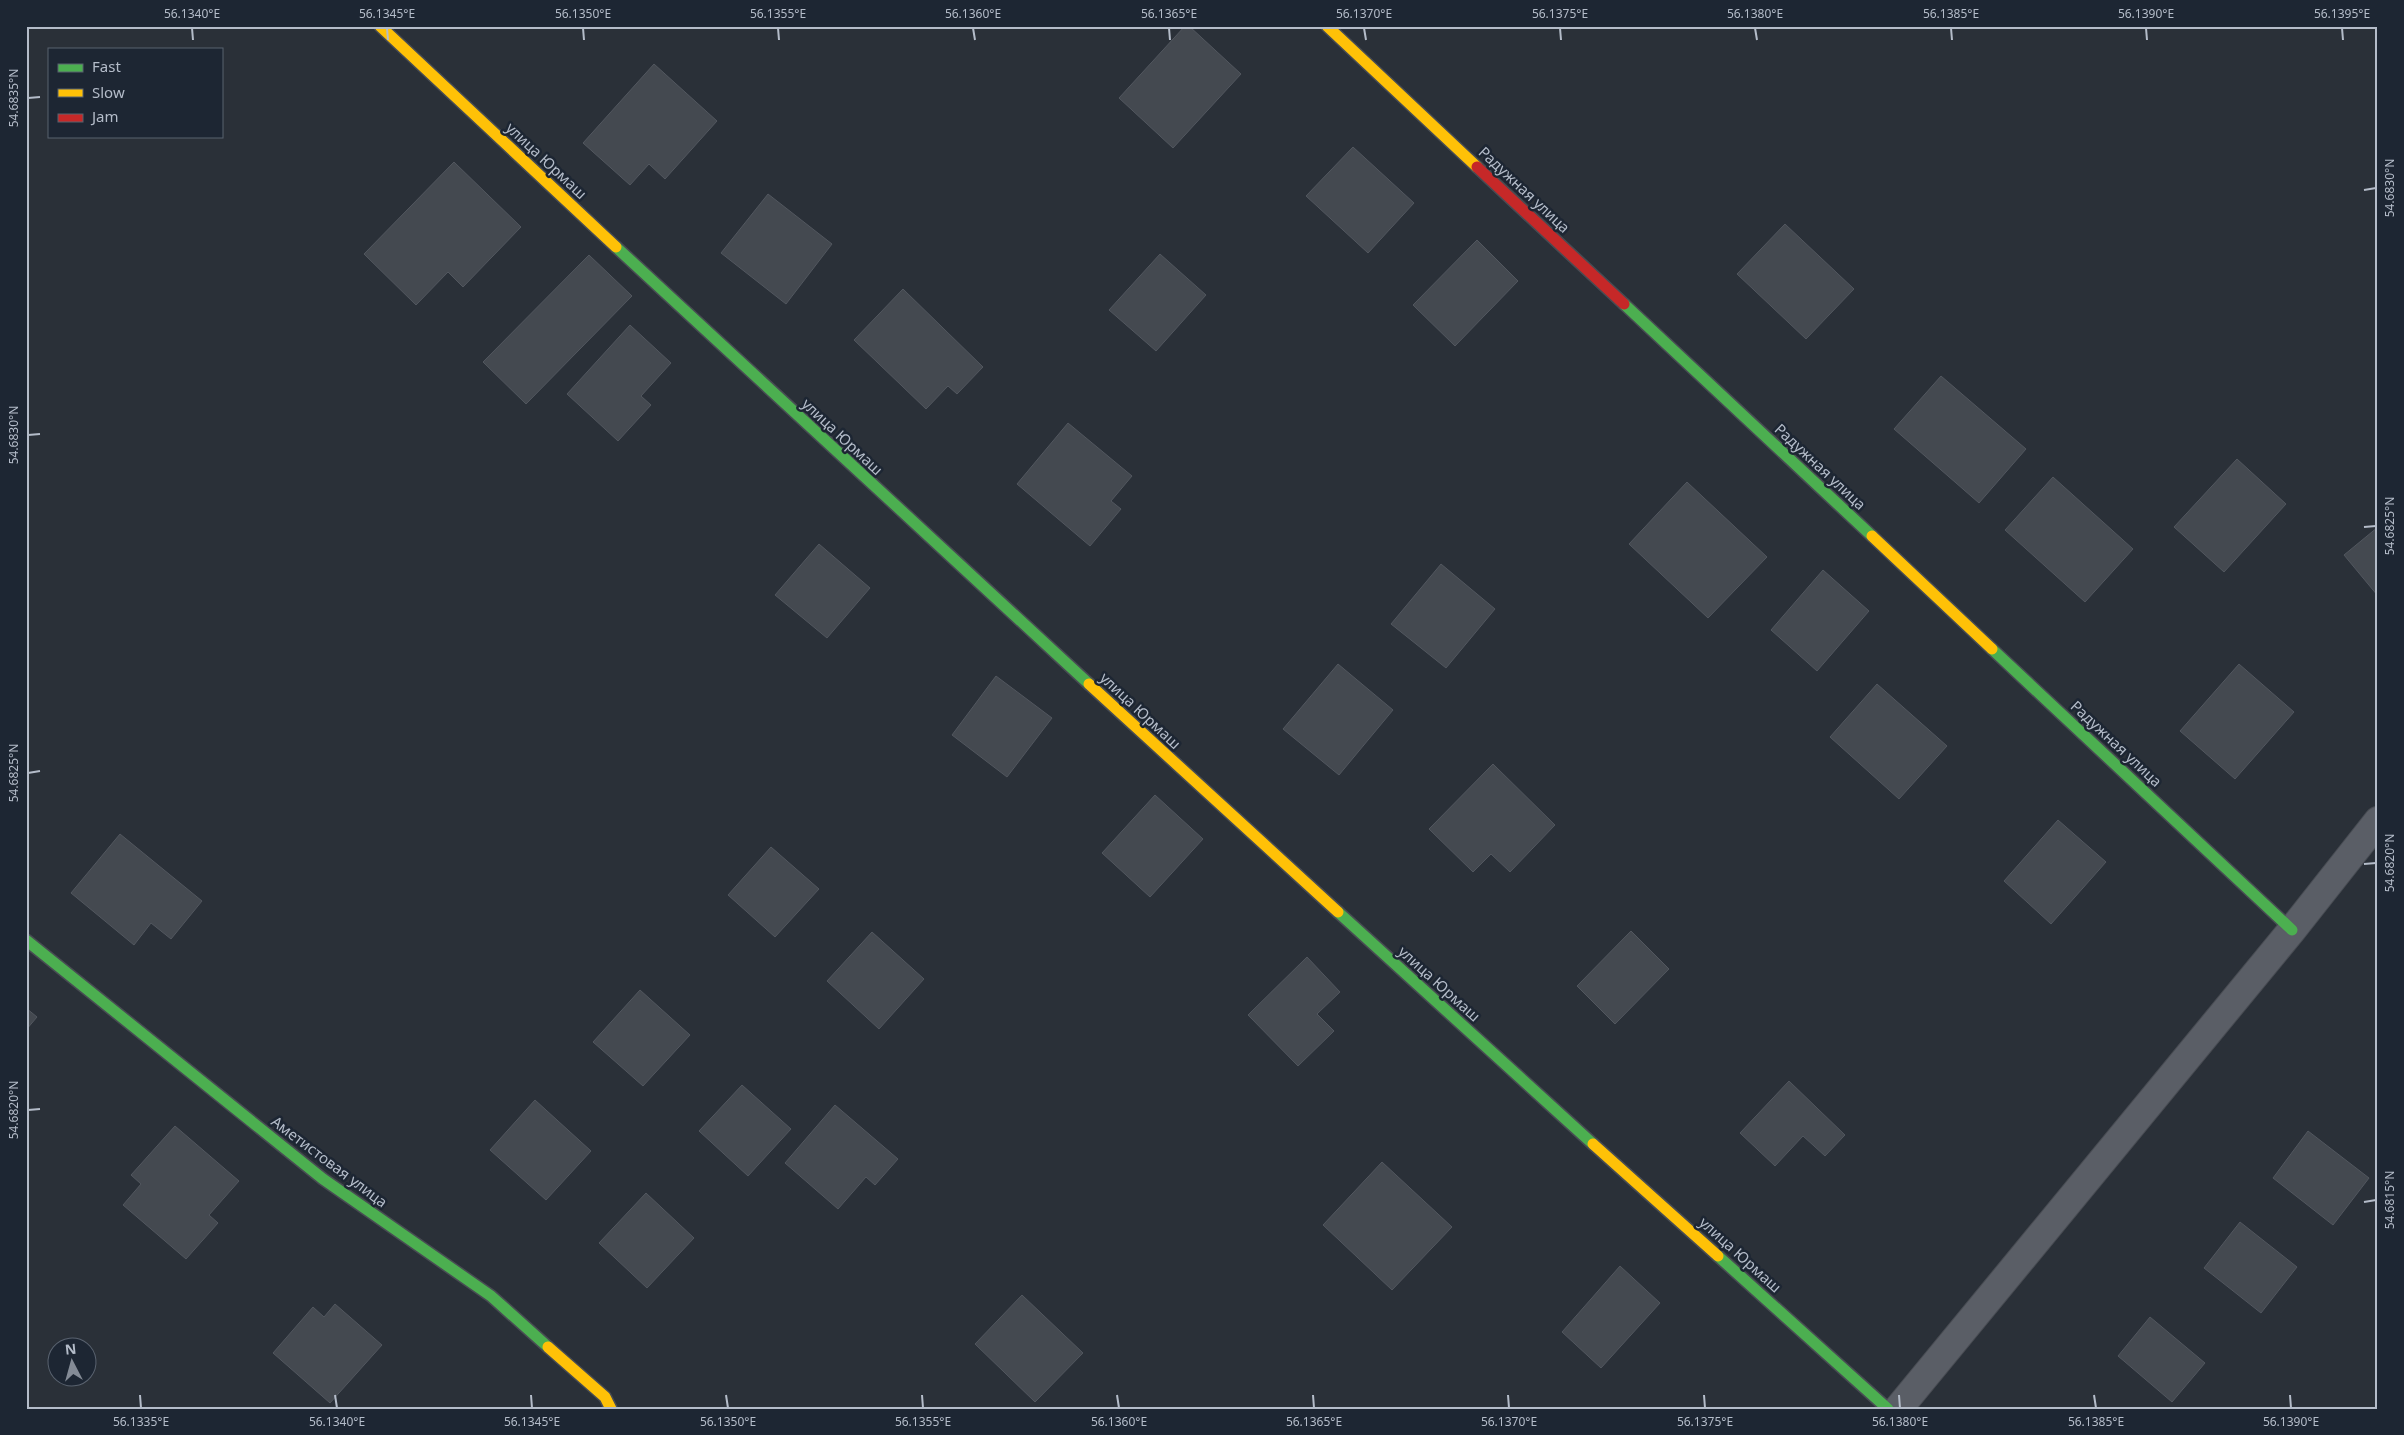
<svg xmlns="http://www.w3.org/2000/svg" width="2404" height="1435" font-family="'Noto Sans',sans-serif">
<rect width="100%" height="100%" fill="#2a3038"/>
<path fill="#444950" stroke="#52575f" d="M1185,26h4l52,48 -68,74 -54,-50z
M654,64l63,57 -52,58 -16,-15 -19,21 -47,-42z
M1353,147l61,56 -46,50 -62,-57z
M454,162l67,65 -58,60 -15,-15 -32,33 -52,-51z
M768,194l64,50 -46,60 -65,-51z
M1785,224l69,65 -48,50 -69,-65z
M1477,240l41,41 -63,65 -42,-41z
M1160,254l46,41 -50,56 -47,-41z
M589,255l43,41 -106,108 -43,-42z
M903,289l80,78 -26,27 -9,-8 -22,23 -72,-69z
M630,325l41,38 -30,33 10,9 -33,36 -51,-47z
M1941,376l85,73 -47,54 -85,-74z
M1068,423l64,53 -21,25 10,8 -31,37 -73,-62z
M2237,459l49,45 -62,68 -50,-45z
M2053,477l80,72 -48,53 -80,-72z
M1687,482l80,75 -59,61 -79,-74z
M2378,527v69l-34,-41z
M819,544l51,44 -43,50 -52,-43z
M1441,564l54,45 -49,59 -55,-44z
M1823,570l46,41 -52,60 -46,-41z
M1338,664l55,46 -54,65 -56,-46z
M2239,664l55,48 -59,67 -55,-48z
M996,676l56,42 -45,59 -55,-42z
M1877,684l70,62 -48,53 -69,-62z
M1493,764l62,61 -45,47 -19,-18 -18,18 -44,-43z
M1155,795l48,44 -53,58 -48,-44z
M2058,820l48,42 -55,62 -47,-43z
M120,834l82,67 -31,38 -20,-16 -17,22 -63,-52z
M771,847l48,42 -44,48 -47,-42z
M1631,931l38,38 -54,55 -38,-38z
M872,932l52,47 -45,50 -52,-48z
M1307,957l33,35 -23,22 17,17 -36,35 -50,-51z
M640,990l50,45 -47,51 -50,-44z
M26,1008l11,9 -11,13z
M1789,1081l56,54 -20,21 -22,-20 -28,30 -35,-33z
M742,1085l49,44 -43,47 -49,-45z
M535,1100l56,51 -45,49 -56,-50z
M835,1105l63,54 -23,26 -9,-8 -28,32 -53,-46z
M175,1126l64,55 -30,34 9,8 -32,36 -63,-54 18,-21 -10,-9z
M2308,1131l61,47 -36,47 -60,-47z
M1382,1162l70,65 -60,63 -69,-65z
M646,1193l48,45 -47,50 -48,-45z
M2240,1222l57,45 -36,46 -57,-45z
M1620,1266l40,37 -59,65 -39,-36z
M1022,1295l61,58 -48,49 -60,-58z
M335,1304l47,41 -52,58 -57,-50 40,-46 11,10z
M2150,1317l55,46 -33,39 -54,-46z"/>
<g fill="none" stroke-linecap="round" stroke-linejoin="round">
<defs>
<path id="street" d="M1898,1409l394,-479 86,-109"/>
<path id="fast" d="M616,247l473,437
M1624,304l248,232
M1992,649l300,281
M1338,912l255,232
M26,940l297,239 168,117 57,51
M1718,1256l170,153"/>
<path id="slow" d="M380,26l236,221
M1327,26l150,141
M1872,536l120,113
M1089,684l249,228
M1593,1144l125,112
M548,1347l57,50 6,12"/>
<path id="jam" d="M1477,167l147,137"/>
</defs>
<use href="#street" stroke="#484c53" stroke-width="30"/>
<use href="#fast" stroke="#484c53" stroke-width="14"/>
<use href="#slow" stroke="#484c53" stroke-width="14"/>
<use href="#jam" stroke="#484c53" stroke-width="14"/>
<use href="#street" stroke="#5a5e66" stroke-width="28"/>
<use href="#fast" stroke="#4caf50" stroke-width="11"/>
<use href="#slow" stroke="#ffc107" stroke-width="11"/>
<use href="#jam" stroke="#c62828" stroke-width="11"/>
</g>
<path fill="none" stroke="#b4bcc9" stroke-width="2" d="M192,28l1,12M387,28l1,12M583,28l1,12M778,28l1,12M973,28l2,12M1169,28l1,12M1364,28l2,12M1560,28l1,12M1755,28l2,12M1951,28l1,12M2146,28l1,12M2342,28l1,12M28,98l12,-1M2364,190l12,-2M28,435l12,-1M2364,527l12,-1M28,773l12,-2M2364,864l12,-1M28,1110l12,-1M2364,1202l12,-2M140,1395l1,13M335,1395l2,13M531,1395l1,13M726,1395l2,13M922,1395l1,13M1117,1395l2,13M1313,1395l1,13M1508,1395l1,13M1704,1395l1,13M1899,1395l1,13M2094,1395l2,13M2290,1395l1,13"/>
<g text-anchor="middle" stroke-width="5" stroke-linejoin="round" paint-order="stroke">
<g font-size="15" fill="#b4bcc9" stroke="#1d2633">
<text transform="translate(546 161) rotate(43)" y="5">улица Юрмаш</text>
<text transform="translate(1524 190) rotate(43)" y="5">Радужная улица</text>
<text transform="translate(842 437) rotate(43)" y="5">улица Юрмаш</text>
<text transform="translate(1820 467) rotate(43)" y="5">Радужная улица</text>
<text transform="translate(1140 711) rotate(43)" y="5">улица Юрмаш</text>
<text transform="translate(2116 744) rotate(43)" y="5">Радужная улица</text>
<text transform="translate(1439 984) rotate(42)" y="5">улица Юрмаш</text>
<text transform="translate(329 1162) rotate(37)" y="5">Аметистовая улица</text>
<text transform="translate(1740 1255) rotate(42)" y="5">улица Юрмаш</text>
</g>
</g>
<rect width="2404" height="1435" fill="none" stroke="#1d2633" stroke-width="55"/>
<rect x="48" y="48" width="175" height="90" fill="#1d2633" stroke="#59626f"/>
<rect x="58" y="64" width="25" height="8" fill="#4caf50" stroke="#59626f"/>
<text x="92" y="72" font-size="15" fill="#b4bcc9">Fast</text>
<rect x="58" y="89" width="25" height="8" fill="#ffc107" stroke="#59626f"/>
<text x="92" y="98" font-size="15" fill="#b4bcc9">Slow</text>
<rect x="58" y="114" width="25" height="8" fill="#c62828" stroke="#59626f"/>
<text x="92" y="122" font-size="15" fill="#b4bcc9">Jam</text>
<g transform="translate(72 1362) rotate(354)"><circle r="24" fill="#1d2633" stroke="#59626f"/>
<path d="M0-4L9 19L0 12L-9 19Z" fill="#848b96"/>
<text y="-8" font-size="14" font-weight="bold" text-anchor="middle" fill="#b4bcc9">N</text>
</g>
<rect x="28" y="28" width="2348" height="1380" fill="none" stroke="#b4bcc9" stroke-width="2"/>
<g font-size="12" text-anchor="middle" fill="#b4bcc9">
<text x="192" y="18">56.1340°E</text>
<text x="387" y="18">56.1345°E</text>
<text x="583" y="18">56.1350°E</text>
<text x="778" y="18">56.1355°E</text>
<text x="973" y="18">56.1360°E</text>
<text x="1169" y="18">56.1365°E</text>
<text x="1364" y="18">56.1370°E</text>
<text x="1560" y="18">56.1375°E</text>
<text x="1755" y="18">56.1380°E</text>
<text x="1951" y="18">56.1385°E</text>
<text x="2146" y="18">56.1390°E</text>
<text x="2342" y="18">56.1395°E</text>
<text transform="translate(14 98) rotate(-90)" y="4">54.6835°N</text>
<text transform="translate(2390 188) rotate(-90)" y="4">54.6830°N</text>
<text transform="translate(14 435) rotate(-90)" y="4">54.6830°N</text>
<text transform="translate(2390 526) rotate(-90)" y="4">54.6825°N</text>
<text transform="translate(14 773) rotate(-90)" y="4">54.6825°N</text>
<text transform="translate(2390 863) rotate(-90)" y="4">54.6820°N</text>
<text transform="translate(14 1110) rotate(-90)" y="4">54.6820°N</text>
<text transform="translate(2390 1200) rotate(-90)" y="4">54.6815°N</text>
<text x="141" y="1426">56.1335°E</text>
<text x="337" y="1426">56.1340°E</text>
<text x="532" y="1426">56.1345°E</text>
<text x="728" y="1426">56.1350°E</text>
<text x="923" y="1426">56.1355°E</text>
<text x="1119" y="1426">56.1360°E</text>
<text x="1314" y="1426">56.1365°E</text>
<text x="1509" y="1426">56.1370°E</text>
<text x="1705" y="1426">56.1375°E</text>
<text x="1900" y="1426">56.1380°E</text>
<text x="2096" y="1426">56.1385°E</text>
<text x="2291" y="1426">56.1390°E</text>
</g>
</svg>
